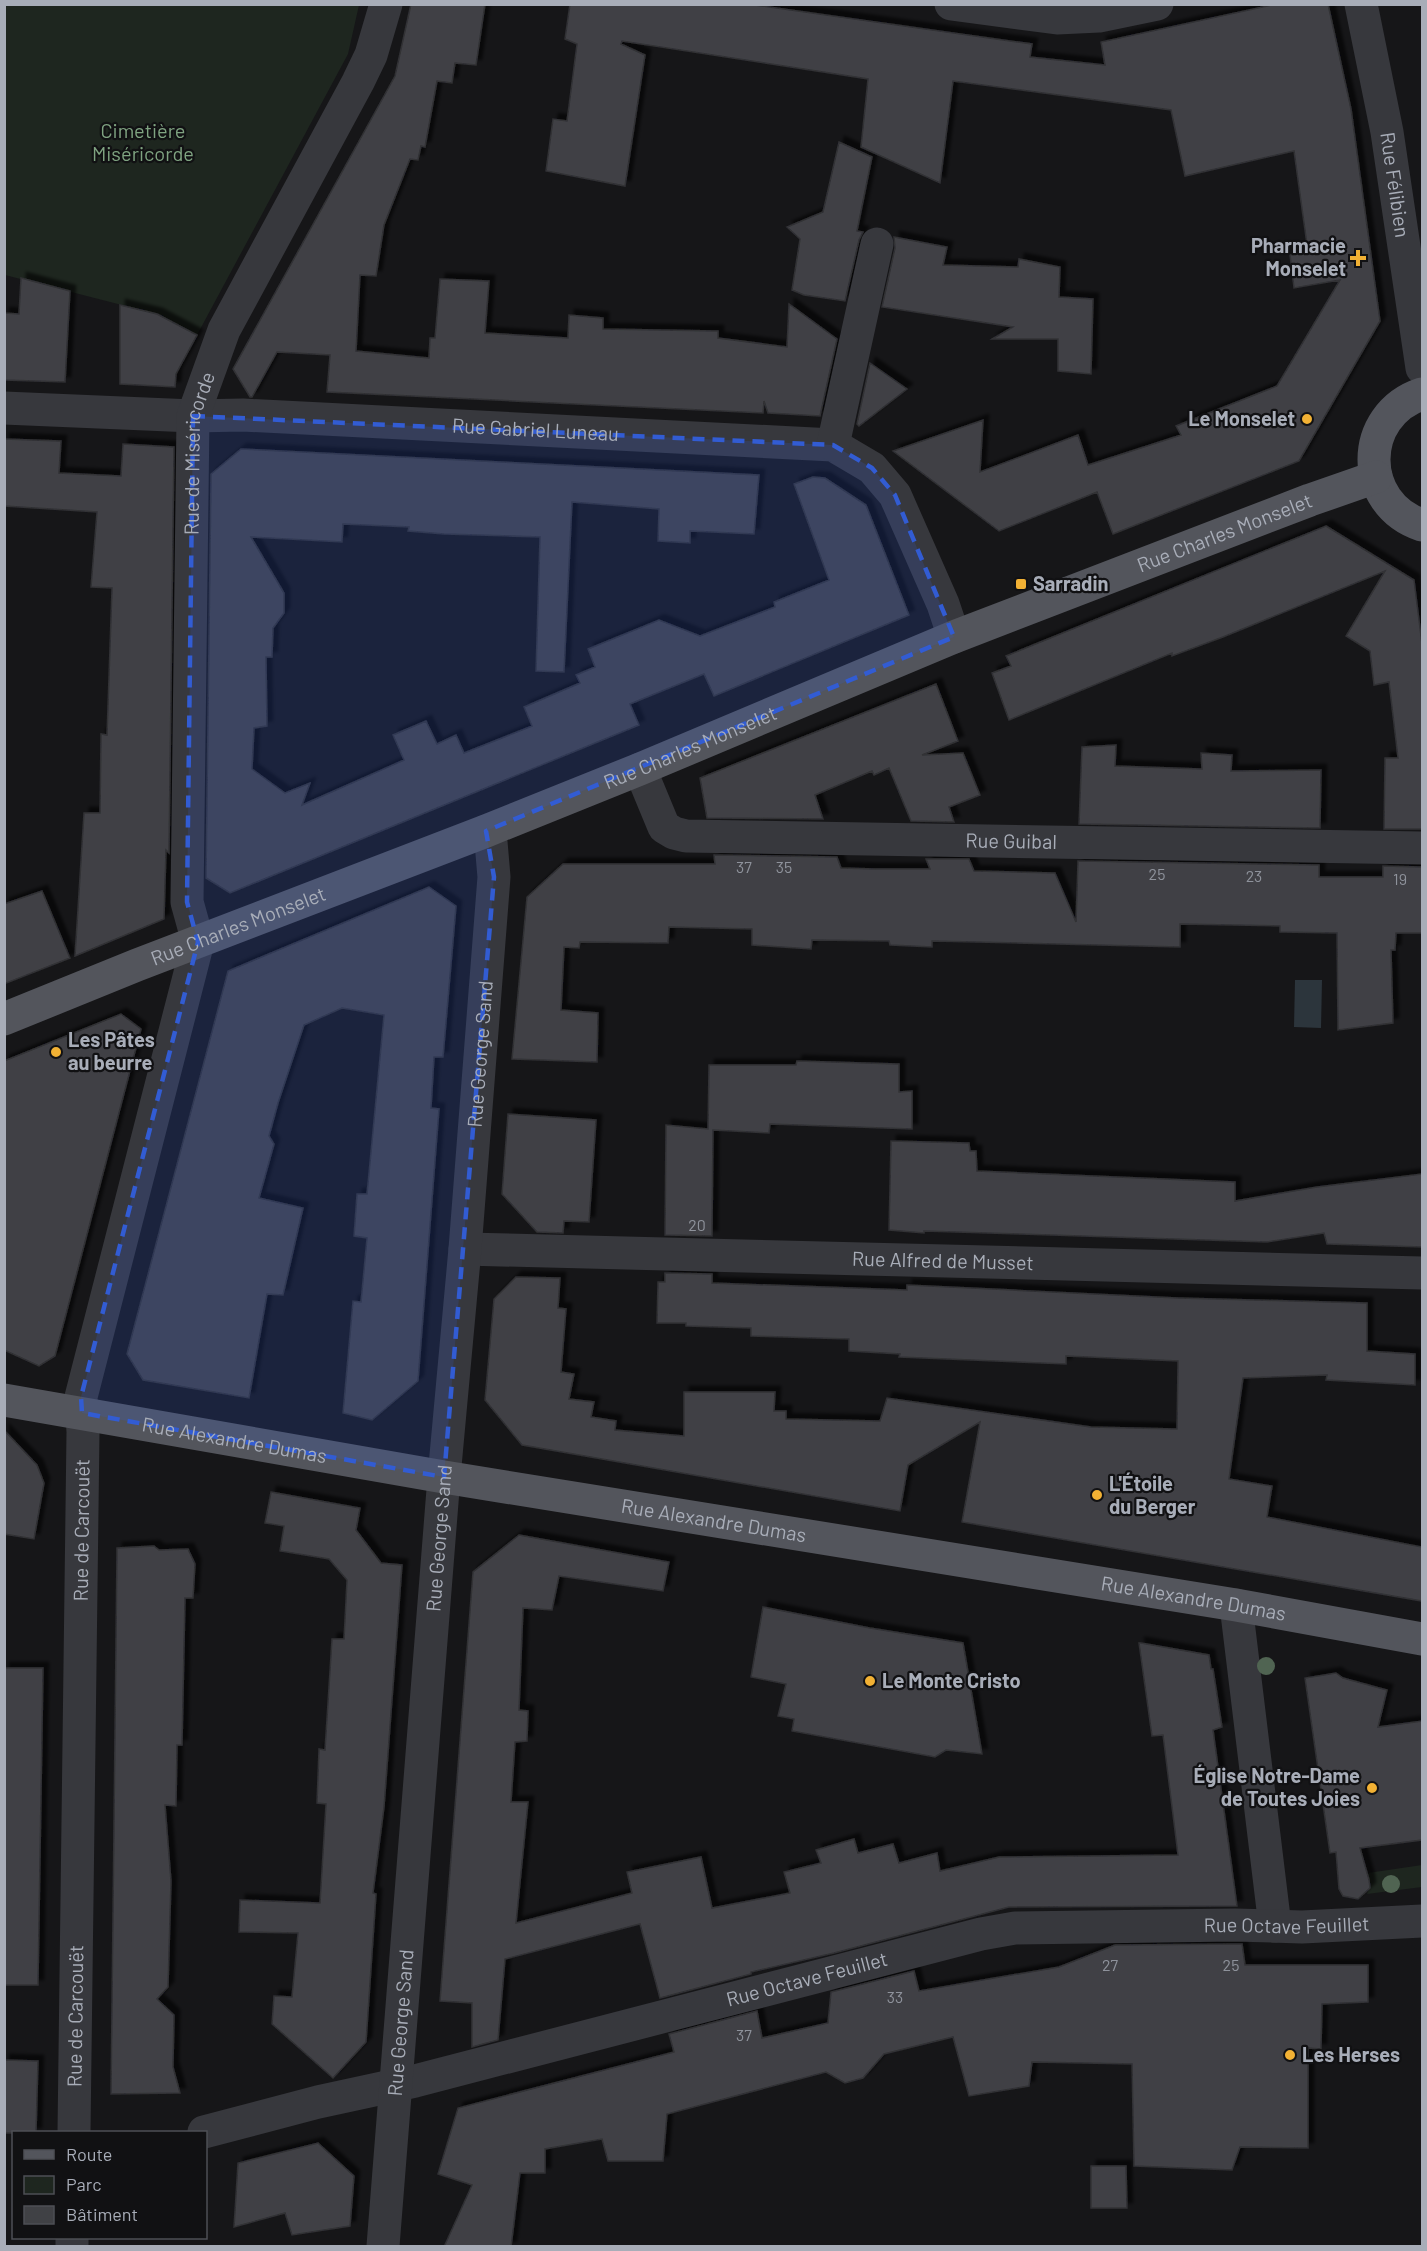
<svg xmlns="http://www.w3.org/2000/svg" width="1427" height="2251" font-family="Barlow,sans-serif">
<defs>
<filter id="shadow"><feDropShadow dx="5.5" dy="-5.5" stdDeviation="1.5" flood-color="#0009"/></filter>
</defs>
<rect width="100%" height="100%" fill="#161618"/>
<path fill="#1e261f" d="M5,5h354l-11,49 -151,281 -40,-21 -152,-39z
M1422,1865v22l-55,7 3,-9 -2,-12z"/>
<path fill="#2c353c" d="M1295,980h27l-1,48 -27,-1z"/>
<path fill="#404145" stroke="#303034" stroke-width="1.5" filter="url(#shadow)" d="M411,4h74l-9,61 -21,-2 -3,20 -15,-2 -12,66 -4,-1 -3,14 -8,-1 -26,66 -8,51 -16,-1 -4,76 73,7 1,-20h5l5,-59 49,2 -4,52 83,5 1,-23 34,3v11l115,2v7l69,9 2,-43 48,35 -17,77 -52,-3 -4,-12 -1,12 -436,-21 3,-37 -53,-3 -25,45h-2l-17,-28 162,-293z
M570,4h178l284,40 -2,13 75,8 -4,-23 175,-38h52l23,105 29,212 -81,140 -186,73 -16,-42 -98,39 -106,-80 90,-31 -3,52 98,-37 10,30 93,-30 -5,-9 101,-40 63,-106 -46,8 -4,-33 18,-3 -14,-101 -109,25 -14,-66 -218,-29 -13,102 -79,-36 7,-68 -246,-38 -1,3 24,11 -20,131 -79,-15 7,-52 14,2 10,-77 -12,-5z
M839,142l33,15 -15,74 6,1 -4,8 -14,61 -41,-6 -12,-5 8,-51 -13,-12 36,-15z
M894,237l53,10 -4,18 75,2 1,-8 41,8 -1,30 34,2 -2,75 -33,-3v-32h-66l21,-12 -131,-20 13,-59z
M21,278l49,13 -5,91 -61,-2v-67l15,1z
M120,305l37,9 40,21 -21,39 -1,13 -55,-3z
M870,363l37,26 -48,37 -2,-2z
M4,439l57,2 -2,32 62,3 2,-32 51,3 -5,406 -3,-3 -2,69 -89,37 9,-143h16l1,-79 6,1 5,-147 -21,-1 6,-75 -93,-6z
M241,449l518,26 -5,59 -64,-3v12l-32,-2 1,-32 -87,-7 -8,170 -28,-1 4,-134 -96,-3 -36,-3 1,-4 -66,-3 -1,18 -91,-5 33,56v20l-11,15 -1,29h-6l1,69 -13,2 -2,41 33,24 25,-10 -8,22 102,-45 -11,-25 33,-14 11,23 19,-9 8,18 68,-27 -8,-19 56,-24 -4,-8 19,-8 -7,-18 71,-29 41,16 75,-29 -1,-5 55,-22 -35,-96 19,-7 12,1 41,27 43,110 -195,81 -10,-22 -74,30 9,21 -409,168 -24,-15 5,-404z
M1326,526l88,54 8,64v185h-38l1,-71h13l-9,-76 -15,3 -4,-34 -24,-15 39,-65 -162,66 -51,19v-3l-163,67 -17,-47 19,-7 -5,-10z
M936,684l22,57 -36,14 41,-2 17,42 -31,12 5,15 -43,-1 -22,-53 -15,7 -2,-4 -57,24 8,24 -116,-1 -7,-40z
M1116,745l-1,21 87,3 -1,-16 31,2 -1,16 90,-1 -1,58 -241,-4 3,-77z
M714,855l123,2 4,11 35,1h54l-4,-10h43l5,12 81,2 21,49 2,-61 241,4v12h64v-11l39,1v66h-26l-1,17h-4l2,73 -55,7 -1,-97 -57,-1v-6l-100,-2v23l-248,-6v6l-42,-2 -1,-4 -77,-1 -1,9 -59,-4v-16l-83,-2 -1,16 -88,-1 -1,6 -15,-1 -3,63 37,3 -1,49 -85,-3 15,-162 36,-33h152z
M429,887l27,19 -13,151h-9l-3,51 8,1 -21,272 -46,39 -29,-7 10,-112 8,1 6,-64 -13,-2 3,-42h10l17,-179 -42,-7 -38,17 -26,78 -9,33 5,8 -15,54 44,10 -20,87 -16,-1 -18,104 -106,-18 -16,-26 101,-383z
M42,891l28,67 -66,26v-80z
M121,1014l20,15 -86,327 -16,10 -35,-16v-289z
M797,1061l102,3v28l13,-1v38l-142,-5 -1,9 -56,-3 -1,106 -47,-1 1,-110 42,4 1,-64h87z
M508,1114l88,6 -7,102 -25,-1 -1,12 -26,-1 -35,-38z
M891,1141l78,2 1,8h6l1,20 258,11v19l82,-14 105,-13v73l-95,-3 -3,-11 -57,9 -343,-11v2l-35,-3z
M665,1273l47,1v9l195,7v-5l271,13 189,5v48l48,3v31l-89,-5 1,-5 -84,3 -14,101 43,7 -5,31 155,30v54l-460,-79 18,-100 -72,43 -8,46 -378,-66 -37,-45 9,-101 22,-22 44,1 -2,30 8,1 -5,63 13,2 -5,25 25,3 -3,15 25,4 -1,9 69,6v-44h91l-1,19h12v8l94,2 7,-23 204,29 86,2 1,-68 -112,-5v8l-167,-7 1,-3 -51,-3v-12l-98,-3v-8l-65,-2v-3h-29l1,-41h7z
M4,1430l33,35 7,18 -10,56 -30,-5z
M271,1492l89,16 -4,22 25,33 21,2 -18,242 -11,86 3,1 -10,148 -33,36 -61,-54 2,-28 18,1 6,-64 -59,-1 1,-32 80,3 6,-99 -9,-1 2,-54 6,1 7,-111h12l3,-59 -18,-21 -49,-8 4,-25 -19,-3z
M519,1535l150,27 -6,29 -104,-15 -7,34 -29,-2 -4,102 9,1 -1,30 -12,1 -4,60h17l-12,121 116,-30 -5,-21 74,-15 11,51 78,-15 -6,-21 37,-9 -5,-13 38,-11 4,14 35,-9 6,19 38,-10 3,18 59,-14 179,-2 -15,-120 -11,1 -13,-93h2l68,12 2,14h2l9,58 -9,3 24,176 -228,1 -175,46 -83,19v2l-91,24 -20,-74 -135,35 -7,81 -26,7v-44l-32,-2 33,-429z
M154,1546l5,4 29,-1 7,15 -2,34h-8l-3,147h-5l-1,61 -11,-1 6,76 -3,106 -11,12 17,16 -1,52 7,26 -69,1 6,-546z
M763,1607l107,21 93,15 19,111 -36,-4 -11,7 -143,-26 2,-12 -16,-3 8,-32 -35,-7z
M4,1668h39l-5,317h-34z
M1336,1673l7,5 44,12 -9,37 44,-6v119l-62,8 9,32 1,8 -12,11 -15,-3 -4,-7 -3,-37 -6,1 -25,-175z
M1242,1944l3,21h123v37l-46,2 -1,45 -13,-1v100l-68,-1 -8,23 -98,-4 -2,-102 -100,-2 -3,24 -60,10 -16,-59 -69,17 -21,24 -18,5 -19,-11 -159,42 -4,47h-55l-6,-22 -57,10v24h-25l-9,74h-67l28,-62 -34,-11 20,-66 216,-56 -5,-18 88,-23 5,27 66,-15 3,-31 83,-21 5,20 140,-24 56,-22z
M4,2060l34,1 -2,72h-32z
M318,2143l36,33 -4,50 -58,9 -7,-22 -51,14 4,-64z
M1091,2166h35l1,42h-36z"/>
<g fill="none" stroke-linecap="round" stroke-linejoin="round">
<g stroke="#37383d" stroke-width="33">
<path d="M951,4l106,14 42,-2 58,-12"/>
<path id="s1" d="M1361,4l26,128 35,236"/>
<path id="s2" d="M4,408l189,8 50,-1 590,30 39,23 23,27 48,109 11,33"/>
<path d="M833,445l44,-201"/>
<path id="s3" d="M640,769l24,58 10,6 12,3 736,12"/>
<path id="s4" d="M465,1249l957,24"/>
<path d="M1236,1605l39,321"/>
<path id="s5" d="M74,2132l9,-700 -2,-35 117,-455 -11,-40 6,-486 31,-86 134,-248 13,-27 15,-51"/>
<path id="s6" d="M204,2132l114,-30 97,-21 566,-147 34,-6 220,-3 67,2 120,-6"/>
<path d="M72,2246v-8"/>
<path id="s7" d="M383,2246l61,-769 21,-228 29,-372 -3,-35 -5,-11"/>
</g>
<g stroke="#53555c" stroke-width="33">
<path d="M1422,394c-64,21 -64,110 0,131"/>
<path id="s8" d="M4,1019l133,-54 349,-134 154,-62 314,-132 356,-137 66,-23"/>
<path id="s9" d="M4,1400l440,77 792,128 186,34"/>
</g>
</g>
<g fill="#506452">
<circle cx="1266" cy="1666" r="9"/>
<circle cx="1391" cy="1884" r="9"/>
</g>
<path fill="#325cd3" fill-opacity="0.2" stroke="#325cd3" stroke-width="4.5" stroke-dasharray="12 8" stroke-linejoin="round" d="M193,416l640,29 39,23 23,27 59,142 -468,194 8,46 -50,600 -362,-64 -1,-16 117,-455 -11,-40z"/>
<g fill="#f2b134" stroke="#111113" stroke-width="2">
<path d="M1355 249h6v6h6v6h-6v6h-6v-6h-6v-6h6z"/>
<circle cx="1307" cy="419" r="6"/>
<rect x="1015" y="578" width="12" height="12" rx="3"/>
<circle cx="56" cy="1052" r="6"/>
<circle cx="1097" cy="1495" r="6"/>
<circle cx="870" cy="1681" r="6"/>
<circle cx="1372" cy="1788" r="6"/>
<circle cx="1290" cy="2055" r="6"/>
</g>
<g text-anchor="middle" stroke-width="4.5" stroke-linejoin="round" paint-order="stroke">
<g font-size="16" fill="#8e929b">
<text x="744" y="873">37</text>
<text x="784" y="873">35</text>
<text x="1157" y="880">25</text>
<text x="1254" y="882">23</text>
<text x="1400" y="885">19</text>
<text x="697" y="1231">20</text>
<text x="1110" y="1971">27</text>
<text x="1231" y="1971">25</text>
<text x="895" y="2003">33</text>
<text x="744" y="2041">37</text>
</g>
<g font-size="20" fill="#7fa381" stroke="#111113">
<text x="143" y="138">Cimetière<tspan x="143" dy="23">Miséricorde</tspan></text>
</g>
<g font-size="20" fill="#a8adb8" stroke="#111113">
<text dy="7" stroke="none"><textPath href="#s1" startOffset="184">Rue Félibien</textPath></text>
<text dy="7" stroke="none"><textPath href="#s2" startOffset="532">Rue Gabriel Luneau</textPath></text>
<text dy="7" stroke="none"><textPath href="#s5" startOffset="1696">Rue de Miséricorde</textPath></text>
<text dy="7" stroke="none"><textPath href="#s8" startOffset="1314">Rue Charles Monselet</textPath></text>
<text dy="7" stroke="none"><textPath href="#s8" startOffset="738">Rue Charles Monselet</textPath></text>
<text dy="7" stroke="none"><textPath href="#s3" startOffset="412">Rue Guibal</textPath></text>
<text dy="7" stroke="none"><textPath href="#s8" startOffset="252">Rue Charles Monselet</textPath></text>
<text dy="7" stroke="none"><textPath href="#s7" startOffset="1196">Rue George Sand</textPath></text>
<text dy="7" stroke="none"><textPath href="#s4" startOffset="478">Rue Alfred de Musset</textPath></text>
<text dy="7" stroke="none"><textPath href="#s9" startOffset="234">Rue Alexandre Dumas</textPath></text>
<text dy="7" stroke="none"><textPath href="#s9" startOffset="720">Rue Alexandre Dumas</textPath></text>
<text dy="7" stroke="none"><textPath href="#s5" startOffset="602">Rue de Carcouët</textPath></text>
<text dy="7" stroke="none"><textPath href="#s7" startOffset="710">Rue George Sand</textPath></text>
<text dy="7" stroke="none"><textPath href="#s9" startOffset="1206">Rue Alexandre Dumas</textPath></text>
<text dy="7" stroke="none"><textPath href="#s6" startOffset="1108">Rue Octave Feuillet</textPath></text>
<text dy="7" stroke="none"><textPath href="#s6" startOffset="622">Rue Octave Feuillet</textPath></text>
<text dy="7" stroke="none"><textPath href="#s5" startOffset="116">Rue de Carcouët</textPath></text>
<text dy="7" stroke="none"><textPath href="#s7" startOffset="224">Rue George Sand</textPath></text>
</g>
<g font-size="20" font-weight="bold" fill="#a8adb8" stroke="#111113" text-anchor="start">
<text x="1346" y="253" text-anchor="end">Pharmacie<tspan x="1346" dy="23">Monselet</tspan></text>
<text x="1295" y="426" text-anchor="end">Le Monselet</text>
<text x="1033" y="591">Sarradin</text>
<text x="68" y="1047">Les Pâtes<tspan x="68" dy="23">au beurre</tspan></text>
<text x="1109" y="1491">L'Étoile<tspan x="1109" dy="23">du Berger</tspan></text>
<text x="882" y="1688">Le Monte Cristo</text>
<text x="1360" y="1783" text-anchor="end">Église Notre-Dame<tspan x="1360" dy="23">de Toutes Joies</tspan></text>
<text x="1302" y="2062">Les Herses</text>
</g>
</g>
<rect width="1427" height="2251" fill="none" stroke="#a8adb8" stroke-width="12"/>
<rect x="12" y="2131" width="195" height="108" fill="#111113" stroke="#4d4f55" stroke-width="1.5"/>
<rect x="24" y="2150" width="30" height="9" fill="#53555c" stroke="#4d4f55" stroke-width="1.5"/>
<text x="66" y="2161" font-size="18" fill="#a8adb8">Route</text>
<rect x="24" y="2176" width="30" height="18" fill="#1e261f" stroke="#4d4f55" stroke-width="1.5"/>
<text x="66" y="2191" font-size="18" fill="#a8adb8">Parc</text>
<rect x="24" y="2206" width="30" height="18" fill="#404145" stroke="#4d4f55" stroke-width="1.5"/>
<text x="66" y="2221" font-size="18" fill="#a8adb8">Bâtiment</text>
</svg>
